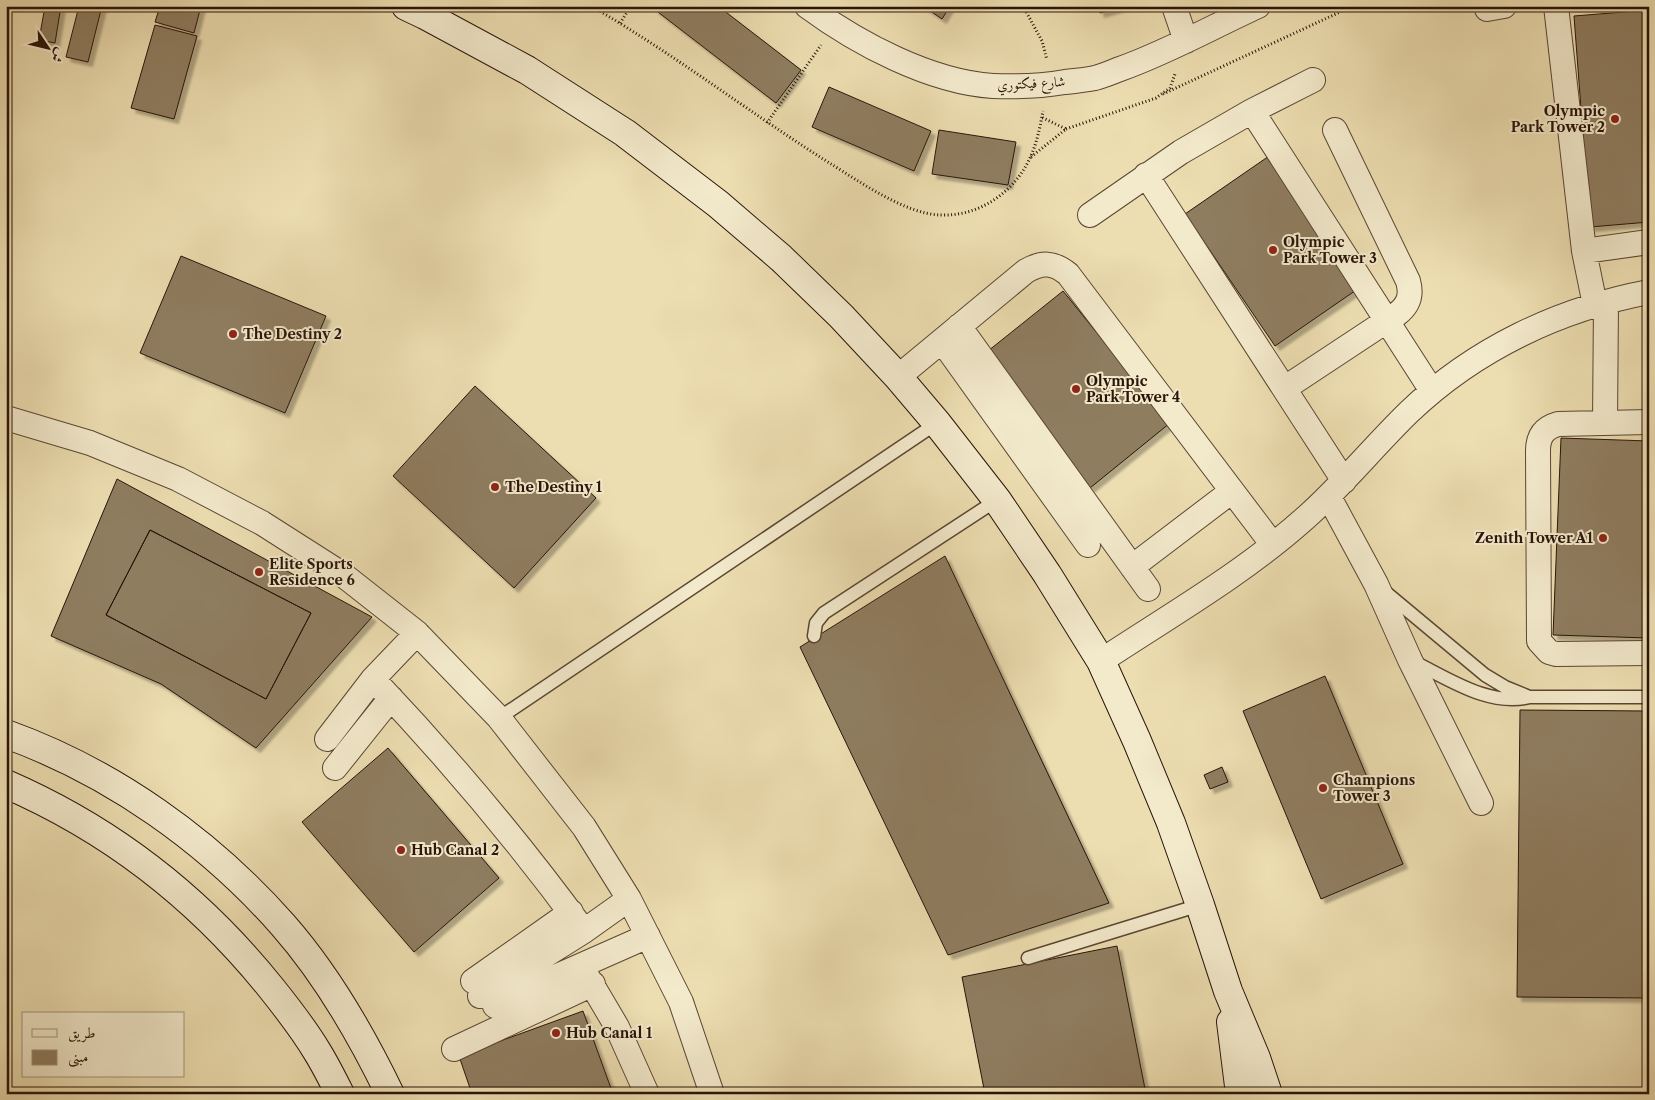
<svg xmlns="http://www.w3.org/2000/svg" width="1655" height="1100" font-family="'Libre Caslon Text',Amiri,serif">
<defs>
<filter id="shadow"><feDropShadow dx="4.5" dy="4.5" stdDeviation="1" flood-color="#0004"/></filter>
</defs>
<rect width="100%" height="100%" fill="#eddeb1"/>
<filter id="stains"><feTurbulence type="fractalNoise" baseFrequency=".004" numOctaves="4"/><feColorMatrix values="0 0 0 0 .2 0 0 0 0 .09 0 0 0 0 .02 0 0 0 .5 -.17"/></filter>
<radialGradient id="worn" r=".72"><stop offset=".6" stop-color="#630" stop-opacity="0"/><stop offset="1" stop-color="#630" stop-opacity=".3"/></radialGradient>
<path fill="#8f7d60" stroke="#291409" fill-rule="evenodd" filter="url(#shadow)" d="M45,6h16l-6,37 -16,-3z
M79,6h23l-14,56 -22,-5z
M160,6h41l-7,27 -39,-11z
M656,6h62l83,64 -25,33 -122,-94z
M923,6h27l-8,13z
M1098,6h26l-24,7z
M1649,10v212l-59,5 -16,-211z
M155,25l42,11 -23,83 -43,-11z
M829,87l102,44 -17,40 -102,-44z
M939,130l77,12 -8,43 -76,-11z
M1272,154l90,132 -87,60 -90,-132z
M181,256l145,60 -41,97 -145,-60z
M1063,291l107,132 -80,65 -107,-133z
M475,386l121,112 -82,90 -121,-112z
M1561,438l88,3v197l-96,-3z
M117,479l255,138 -116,131 -95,-64 -110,-48zM150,530l161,83 -45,86 -160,-84z
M150,530l161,83 -45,86 -160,-84z
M945,556l164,347 -161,52 -148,-308z
M1325,676l78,188 -82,35 -78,-188z
M1520,710l129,1v287l-132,-1z
M388,748l111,130 -85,74 -112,-130z
M1222,767l6,15 -18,7 -6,-14z
M1117,946l29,148h-161l-23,-117z
M583,1011l30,83h-141l-13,-38z"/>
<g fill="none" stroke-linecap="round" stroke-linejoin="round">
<defs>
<path id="lane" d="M1383,590l102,85 20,12 22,9
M814,636l2,-13 8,-10 173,-113
M1414,662c35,17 75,45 116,35h113
M499,718l438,-295
M1028,958l172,-53"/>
<path id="street" d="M807,6c50,37 123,76 186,80 24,1 48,0 72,-4 10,-1 20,-2 30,-4 8,-2 17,-6 25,-9 48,-17 92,-42 138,-63
M1174,6l12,35
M1556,6l28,245 11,54
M1487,9l17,-3
M1252,111l180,280
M1146,175l198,306
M1090,215l91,-63 71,-41 61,-31
M1584,251l65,-9
M959,326l189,263
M942,341l146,204
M898,377l128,-106c16,-9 27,-9 42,3l205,271
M1285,388l112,-74c12,-9 15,-19 11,-33l-73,-151
M6,418l84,25 88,36 84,44 80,51 75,59 82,85 85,109 45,72 52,103 31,92
M1649,422l-91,2c-14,4 -20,12 -20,27l1,190 10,11 7,2 93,-1
M1605,423l1,-121
M1329,497l47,87 34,76 71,143
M1132,567l100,-76
M1101,661c68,-45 140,-86 202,-141 38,-33 69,-72 106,-108 66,-63 150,-103 240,-120
M373,679c76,80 146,163 211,252
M327,739l46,-60 44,-46
M335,768l56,-70
M584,971l33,56 30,67
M473,981l98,-69
M480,996l104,-65 45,-32
M495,1006l42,-21 111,-49
M454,1049l139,-65"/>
<path id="secondary" d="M406,6l19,9 102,55 98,63 93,71 63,54 60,58 57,61 39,46 60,77 50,74 54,87 36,80 34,82 29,82 28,86 28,67 12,36
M6,734c106,38 203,107 277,191 44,50 78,109 107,169
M6,784c106,46 194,115 266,205 16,20 33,42 46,64 8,13 15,27 22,41
M1231,1022l9,72"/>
</defs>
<use href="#lane" stroke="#5a4633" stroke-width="15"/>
<use href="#street" stroke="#5a4633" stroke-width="26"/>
<use href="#secondary" stroke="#291409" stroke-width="30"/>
<path stroke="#291409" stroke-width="3" stroke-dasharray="1 2.5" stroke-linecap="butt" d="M591,6c83,48 159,107 240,158 29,18 75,50 109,51 38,2 74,-22 90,-57 7,-15 10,-31 13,-47
M1023,6l19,35 5,19
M620,23l11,-17
M1163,94l190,-88
M767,123l54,-78
M1066,129l90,-31 14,-10 5,-14
M1031,157l35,-28 -25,-12"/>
<use href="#lane" stroke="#f3eacc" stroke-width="12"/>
<use href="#street" stroke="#f3eacc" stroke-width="24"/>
<use href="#secondary" stroke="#f3eacc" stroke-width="28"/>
</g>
<g fill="#8f2418" stroke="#f3eacc" stroke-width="2">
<circle cx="1615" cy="119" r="5"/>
<circle cx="1273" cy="250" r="5"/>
<circle cx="233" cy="334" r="5"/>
<circle cx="1076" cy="389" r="5"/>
<circle cx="495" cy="487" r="5"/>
<circle cx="1603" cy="538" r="5"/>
<circle cx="259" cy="572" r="5"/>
<circle cx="1323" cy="788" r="5"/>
<circle cx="401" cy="850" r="5"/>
<circle cx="556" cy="1033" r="5"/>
</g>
<g text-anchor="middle" stroke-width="4" stroke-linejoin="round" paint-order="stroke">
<g font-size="14" fill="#291409" stroke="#f3eacc">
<text transform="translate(1031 83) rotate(-3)" y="5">شارع فيكتوري</text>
</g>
<g font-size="14" font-weight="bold" fill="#291409" stroke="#f3eacc" text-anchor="start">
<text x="1605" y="116" text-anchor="end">Olympic<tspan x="1605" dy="16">Park Tower 2</tspan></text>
<text x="1283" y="247">Olympic<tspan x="1283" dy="16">Park Tower 3</tspan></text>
<text x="243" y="339">The Destiny 2</text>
<text x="1086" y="386">Olympic<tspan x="1086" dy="16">Park Tower 4</tspan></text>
<text x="505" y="492">The Destiny 1</text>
<text x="1593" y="543" text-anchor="end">Zenith Tower A1</text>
<text x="269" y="569">Elite Sports<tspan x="269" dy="16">Residence 6</tspan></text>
<text x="1333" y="785">Champions<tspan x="1333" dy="16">Tower 3</tspan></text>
<text x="411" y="855">Hub Canal 2</text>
<text x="566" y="1038">Hub Canal 1</text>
</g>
</g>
<rect width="1655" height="1100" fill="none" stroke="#eddeb1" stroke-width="25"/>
<rect x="8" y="8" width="1640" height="1085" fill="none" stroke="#291409" stroke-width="2.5"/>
<rect x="12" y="12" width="1630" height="1075" fill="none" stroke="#291409"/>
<rect x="22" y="1012" width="162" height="65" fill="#f3eacc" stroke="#a2947e"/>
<rect x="32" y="1029" width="25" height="8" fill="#f3eacc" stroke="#a2947e"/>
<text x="68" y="1038" font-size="15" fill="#291409">طريق</text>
<rect x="32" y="1050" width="25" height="15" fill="#8f7d60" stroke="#a2947e"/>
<text x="68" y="1062" font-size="15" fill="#291409">مبنى</text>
<g transform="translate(48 48) rotate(125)" stroke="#f3eacc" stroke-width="4" paint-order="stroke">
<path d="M0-4L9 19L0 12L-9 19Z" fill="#291409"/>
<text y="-8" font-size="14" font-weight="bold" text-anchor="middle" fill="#291409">ش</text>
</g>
<rect width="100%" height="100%" filter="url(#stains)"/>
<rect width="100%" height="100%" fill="url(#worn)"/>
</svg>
